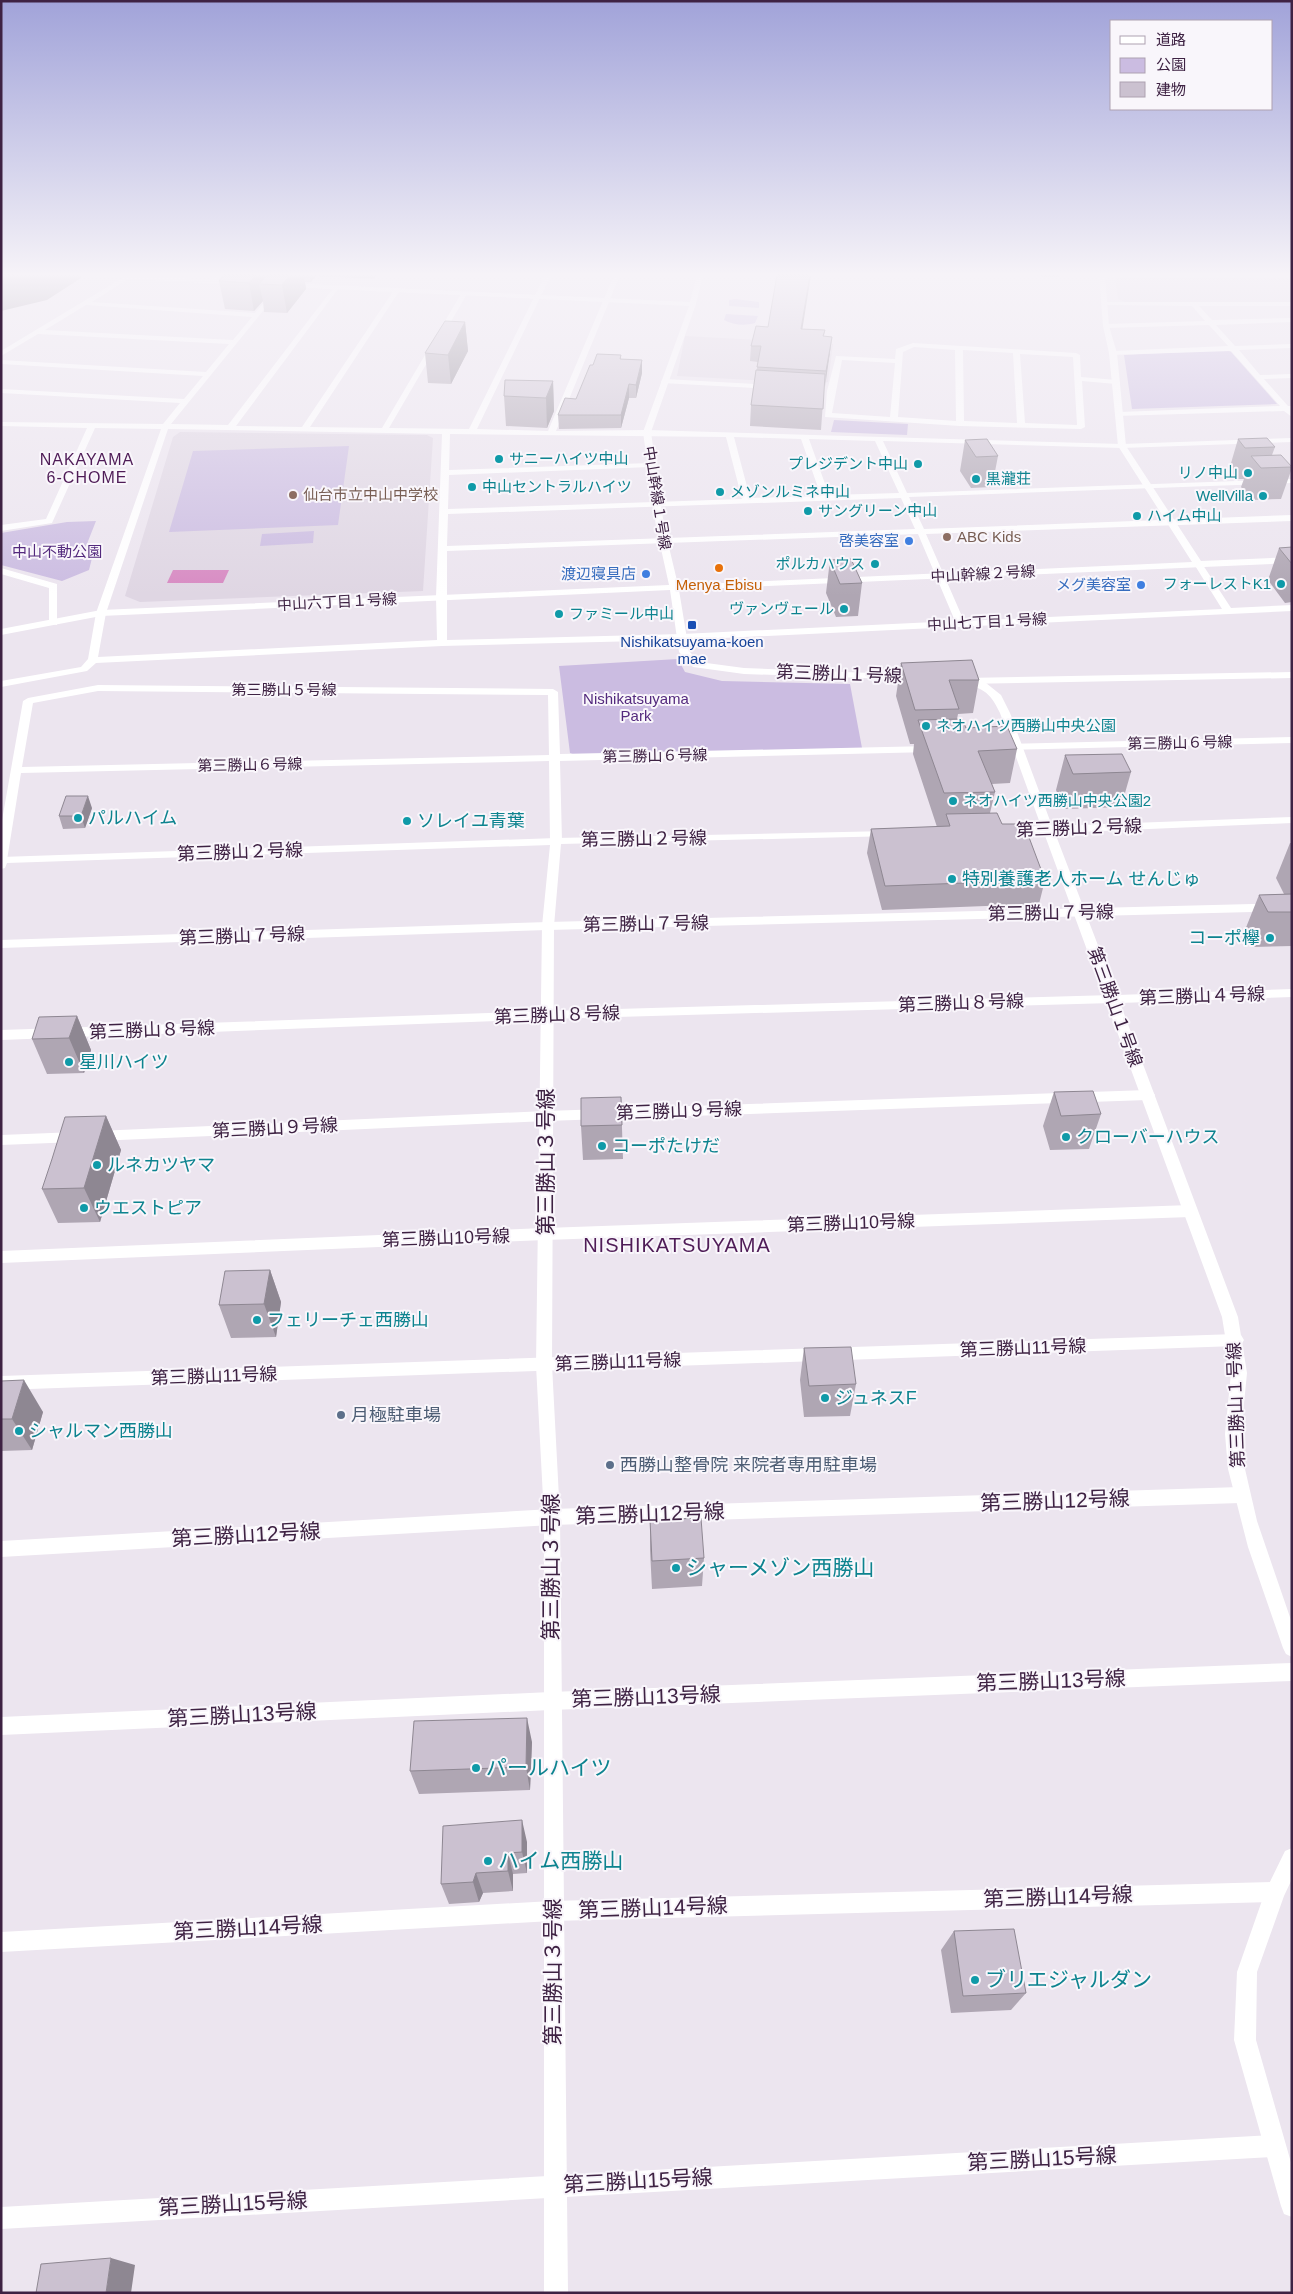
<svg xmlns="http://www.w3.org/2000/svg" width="1293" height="2294" font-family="Arial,'Noto Sans JP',sans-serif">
<rect width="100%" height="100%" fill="#ece5ef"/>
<path fill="#dfd6e3" d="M1115,277l177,2v23h-167l-7,-3z
M685,336l148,8 -5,38 -8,2 -143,-8z
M180,432l247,3 6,3 -10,153 -283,11 -15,-6 48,-159z"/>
<path fill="#cbbce1" d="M735,299l24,3v6l-30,-2v-6z
M726,314l32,2 -3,7c-10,3 -22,2 -31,-3z
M1227,350l4,2 46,52 -145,5 -8,-54z
M834,420l74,4 -1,11 -76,-3z
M349,446l-11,79 -169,7 24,-81z
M96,521l-13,33 9,4 -3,12 -27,11 -61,-16v-32l66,-11z
M314,531l-1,12 -53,3 2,-12z
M678,659l7,13 37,9 128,3 12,64 -287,7 -5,-2 -11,-87z"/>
<path fill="#d78ac2" d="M173,570h56l-6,13h-56z"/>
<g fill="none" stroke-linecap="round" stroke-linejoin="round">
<path fill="#fff" fill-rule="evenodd" d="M214,275h7l-7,8h-4z
M545,275h6l-74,154 71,2 66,-156h6l-64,156 91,-1 475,14 170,-6v4l-170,6 -239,-7 24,52 385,-14v4l-383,14 15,32 368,-14v6l-366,13 38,87 258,-12 -28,-45 4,-3 3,1 30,46 61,-3v6l-610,29 -240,6 -346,17 -9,8 -86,16v-6l80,-14 7,-8 8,-46 65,-184 -66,-1 -43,95 -51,8v-6l45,-6 41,-91 -86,-2v-4l162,2 17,-21 -179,-10v-4l183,10 19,-23 -202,-12v-4l205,12 23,-28 -191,-10 -37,22v-5l123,-74 2,3 -34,22 163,11 17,-20h4v2l-105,129 57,1 106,-138h4v2l-102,137 66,1 92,-137 3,-2 3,2 -90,137 72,1 79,-134 3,-2 3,2 -78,134 80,1zM86,305l166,12 -19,23 -188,-10zM168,429l274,5 -6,163 1,43 -339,17 8,-44zM450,434l276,3 16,62 -294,10 1,-34 201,-8 4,-2 -4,-2 -201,7zM734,437l67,2 20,57 -71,2zM809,439l66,2 24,52 -70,2zM901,498l14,31 -468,17 1,-32zM918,534l37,87 -273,13 -235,6v-89z
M1292,275v3h-190l-3,-2z
M1103,302h189v4h-93l13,14 80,-2v4l-76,3 19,21 57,-2v4l-53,2 21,25 32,-1v4l-28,1 24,27h4v11l-8,-6 -168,5v-4h3l161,-6 -49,-55 -121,4 -1,-2 4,-2 115,-5 -19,-21 -103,3 -3,-2 3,-2 99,-3 -13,-15 -87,-1 -2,-1z
M913,343l163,10 4,2 1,22 35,3 4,2 -4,2 -34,-3 3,46 -4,2 -121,-3 -135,-9 2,-26 9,-35 59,3 1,-10zM914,347l41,3 1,71 -58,-4 5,-65zM963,350l50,3 4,70 -53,-2zM1020,354l53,3 4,68 -52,-2zM842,360l53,3 -5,54 -58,-4z
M665,379l108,6 4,2 -4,2 -111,-6 -1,-2z
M1,568l56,16v41l-8,-2v-35l-48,-14z
M1292,672v6l-327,6 -5,-3 5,-3z
M98,685l455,4 5,3 2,62 371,-8 5,3 -5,3 -371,9 2,80 -6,3 -6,-3 -1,-80 -528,12 -14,87 -6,3v-37l22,-125 5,-3zM98,691l450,4 1,60 -527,12 11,-64z
M1292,737v6l-287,7 -5,-3 5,-3z
M1292,903v8l-744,19 -547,18v-8l547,-18z
M1112,995l6,4 -6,4 -565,16 -546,21v-10l546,-19z
M1148,1090l5,2 2,3 -2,3 -5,2 -602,21 -449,20 -5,-1 -2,-4 2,-4 5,-1 449,-20z
M76,1132l5,1 2,4 -2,4 -5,1 -75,3v-10z
M1190,1205l5,2 2,4 -2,4 -5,2 -645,23 -544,23v-12l544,-23z
M1236,1334l5,1 3,5 -3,5 -5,1 -1235,44v-14z
M1240,1487l6,3 2,5 -2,5 -6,3 -688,22 -551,32v-16l551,-32z
M1292,1663v18l-741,29 -550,25v-18l550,-25z
M1275,1882l7,3 3,7 -3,7 -7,3 -723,19 -551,31v-20l551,-31z
M1274,2135l8,3 3,8 -3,8 -8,3 -1273,72v-22z"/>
<path fill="#fff" fill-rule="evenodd" d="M63,275h51l124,6 3,2 -3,2z
M697,275h6l-7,29 -45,128 13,94 14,59 514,-23 -74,-116 -9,-93 -6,-27 -4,-51h6l4,51 8,27 9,93 75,115 91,-4v6l-613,27 10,61 10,11 45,6 177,7 2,2 -5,3 -174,-6 -51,-7 -14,-15 -9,-62 -569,26 -100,19v-6l100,-19 568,-25 -13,-59 -13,-94 46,-126 -402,-19 -3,-2 3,-2 403,19z
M961,677l25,6 15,12 9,18 42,113 240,-9v6l-237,10 62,162 175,-6v8l-172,6 118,314 9,56 -6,61 4,35 12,52 35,102v34l-6,-3 -3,-6 -35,-101 -20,-78 -3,-35 6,-61 -9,-56 -178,-484 -36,1 -6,-3 6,-3 33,-2 -41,-113c-11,-23 -18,-25 -42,-31v-4z
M889,831l4,1 2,2 -2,2 -332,8 -7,82 -2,439 8,152 8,776h-24v-776l-8,-152 6,-439 8,-81 -543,18 -2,5 -4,1v-12l555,-19z
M1292,1848v31l-8,17 -27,76 -1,68 36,126v51l-8,-3 -3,-8 -47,-166 3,-68 28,-80 20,-41z"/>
</g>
<path fill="#afa6b3" d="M224,275h153l-3,4 -58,-3 -5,6h-6l1,7 -19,24 -23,-1 -1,-11 -9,10 -29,-2 -6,-28z
M1020,275h39v2z
M465,322l3,29 -17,33 -23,-1 -3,-30z
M802,329l23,1 -1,6 6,16 -6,35 -3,43 -71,-4 1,-21 7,-43 -8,-1 1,-15z
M621,355v4l21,1v13l-6,25h-7l-8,30 -62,1 -1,-14 18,-16 17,-34z
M553,381l1,30 -7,17 -41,-2 -2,-30z
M1238,439l37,8 -3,8 20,13 -11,31 -30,1 -10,-13 3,-8h-8l-7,-9z
M965,440l33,16 -6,31 -21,1 -11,-17z
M1292,547v55l-7,1 -17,-23 11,-32z
M830,560l32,23 -4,33 -22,1 -10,-24z
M901,663l78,17 -6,33 -15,1 -1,5 9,9 51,21 -7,34 -18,1 3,8 -5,21 12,11 43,56 -6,24 -157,6 -15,-57 4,-24 66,-2 -24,-73 1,-10h-4l-14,-48z
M1065,755l66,17 -10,35 -57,2 -8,-19z
M92,808l-7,20 -22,1 -4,-13z
M1290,843h2v103l-39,1 -8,-17 14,-35 25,-1 -8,-16z
M77,1016l14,34 -7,23 -37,1 -15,-35z
M1054,1092l47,22 -12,35 -39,1 -7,-24z
M621,1097l2,62 -40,1 -2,-34z
M106,1116l15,34 -21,72 -42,1 -16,-34z
M270,1270l11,32 -5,35 -45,1 -12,-33z
M804,1348l52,36 -6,32 -46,1 -4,-37z
M1,1381l42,31 -11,38 -31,1z
M650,1520l54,38 -2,28 -50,3 -2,-39z
M532,1742l-2,48 -111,4 -9,-23z
M527,1842v31l-14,1v17l-30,2 -4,9 -30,2 -8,-20z
M954,1931l72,62 -15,17 -60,3 -10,-63z"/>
<path fill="#8e8792" d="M14,275h66l1,3 -34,22 -46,11v-33z
M256,275h16l-13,9 4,17 -9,10 -5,-28z
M290,275h14l2,14 -19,24 -5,-28z
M310,275h6l-5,7z
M810,275h1l-11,69 1,-15z
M465,322l3,29 -17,33 -3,-29z
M832,337l-2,15 -5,35 1,-16z
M642,360v13l-6,25v-13z
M553,381l1,30 -7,17 -1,-30z
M629,384v14l-8,30v-13z
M88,796l4,12 -7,20 -4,-12z
M77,1016l14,34 -7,23 -15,-35z
M106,1116l15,34 -21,72 -16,-34z
M270,1270l11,32 -5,35 -12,-33z
M24,1380l19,32 -11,38 -20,-31z
M527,1718l5,24 -2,48 -4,-23z
M522,1820l5,22v31l-5,-21z
M508,1853l5,21v17l-5,-20z
M476,1873l7,20 -4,9 -6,-20z
M111,2258l24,7 -4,28h-25z"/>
<path fill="#cbc1d0" stroke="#8e8792" d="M1,275h13l-13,3z
M224,275h32l-7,8 -30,-2z
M267,275h23l-8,10 -23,-1z
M777,275h33l-9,54 24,1 -2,6 9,1 -6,34 -69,-4 4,-21h-10l5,-20 12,1z
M445,321l20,1 -17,33 -23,-2z
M597,354l24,1 -1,4 22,1 -6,25 -7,-1 -8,31h-63l7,-17 11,1 14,-34h3z
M756,370l69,4 -2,35 -72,-4z
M505,380l48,1 -7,17 -42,-2z
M1267,438l8,9 -30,1 -7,-9z
M987,439l11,17 -22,1 -11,-17z
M1281,455l11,12 -31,1 -10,-12z
M1292,547v17l-13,-16z
M851,559l11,24 -22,1 -10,-24z
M972,660l7,20h-30l10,29 -44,1 -14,-47z
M962,719l4,9 41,-2 10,23 -39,2 17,41 -51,1 -26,-73z
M1122,754l9,18 -58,2 -8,-19z
M66,796h22l-7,20h-22z
M997,813l5,11h22l21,56 -160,6 -14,-57 79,-3 -4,-12z
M1292,894v18h-24l-9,-17z
M77,1016l-8,22 -37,1 7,-22z
M1093,1091l8,23 -40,2 -7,-24z
M621,1097l1,28 -41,1v-28z
M106,1116l-22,72 -42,1 10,-30 13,-42z
M270,1270l-6,34 -45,1 6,-34z
M851,1347l5,37 -47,2 -5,-38z
M24,1380l-12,39h-11v-38z
M701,1518l3,40 -52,3 -2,-41z
M527,1718l-1,49 -116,4 4,-50z
M522,1820v32l-14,1v18l-32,2 -3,9 -32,2 2,-58z
M1014,1929l12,64 -63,3 -9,-65z
M111,2258l-5,35h-70l5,-29z"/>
<linearGradient id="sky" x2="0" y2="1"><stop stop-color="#a1a3d9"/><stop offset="0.46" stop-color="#f6f3f8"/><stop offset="1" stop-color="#f6f3f8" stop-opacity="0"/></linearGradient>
<rect width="1293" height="596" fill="url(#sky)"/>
<g fill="#0f9aa8" stroke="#f9f6fb" stroke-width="2">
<circle cx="499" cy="459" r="5"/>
<circle cx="918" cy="464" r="5"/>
<circle cx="1248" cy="473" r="5"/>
<circle cx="976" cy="479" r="5"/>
<circle cx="472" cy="487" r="5"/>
<circle cx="720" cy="492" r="5"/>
<circle cx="1263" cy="496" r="5"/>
<circle cx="808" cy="511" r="5"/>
<circle cx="1137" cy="516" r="5"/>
<circle cx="875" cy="564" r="5"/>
<circle cx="1281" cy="584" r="5"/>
<circle cx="844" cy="609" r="5"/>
<circle cx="559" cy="614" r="5"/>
<circle cx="926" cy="726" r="5"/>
<circle cx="953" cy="801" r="5"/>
<circle cx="78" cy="818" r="5"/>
<circle cx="407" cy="821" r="5"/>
<circle cx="952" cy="879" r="5"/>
<circle cx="1270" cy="938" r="5"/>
<circle cx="69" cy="1062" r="5"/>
<circle cx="1066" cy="1137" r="5"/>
<circle cx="602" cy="1146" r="5"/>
<circle cx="97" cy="1165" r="5"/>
<circle cx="84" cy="1208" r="5"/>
<circle cx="257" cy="1320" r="5"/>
<circle cx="825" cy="1398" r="5"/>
<circle cx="19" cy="1431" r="5"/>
<circle cx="676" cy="1568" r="5"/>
<circle cx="476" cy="1768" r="5"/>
<circle cx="488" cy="1861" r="5"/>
<circle cx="975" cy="1980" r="5"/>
</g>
<g fill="#8d6e63" stroke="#f9f6fb" stroke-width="2">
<circle cx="293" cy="495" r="5"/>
<circle cx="947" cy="537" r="5"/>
</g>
<g fill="#3f7fe0" stroke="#f9f6fb" stroke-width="2">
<circle cx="909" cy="541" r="5"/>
<circle cx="646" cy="574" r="5"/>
<circle cx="1141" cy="585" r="5"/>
</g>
<circle fill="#e8710a" stroke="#f9f6fb" stroke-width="2" cx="719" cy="568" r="5"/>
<rect fill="#1a4fb4" stroke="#f9f6fb" stroke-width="2" x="687" y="620" width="10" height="10" rx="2.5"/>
<g fill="#5c6f8a" stroke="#f9f6fb" stroke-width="2">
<circle cx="341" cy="1415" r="5"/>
<circle cx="610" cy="1465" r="5"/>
</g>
<g text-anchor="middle" stroke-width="4" stroke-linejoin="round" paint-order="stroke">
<g font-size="15" fill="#0d838f" stroke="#f9f6fb" text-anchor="start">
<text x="509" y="464">サニーハイツ中山</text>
<text x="908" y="469" text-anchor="end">プレジデント中山</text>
<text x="1238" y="478" text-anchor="end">リノ中山</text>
<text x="986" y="484">黒瀧荘</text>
<text x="482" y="492">中山セントラルハイツ</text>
<text x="730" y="497">メゾンルミネ中山</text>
<text x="1253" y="501" text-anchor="end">WellVilla</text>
<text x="818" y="516">サングリーン中山</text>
<text x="1147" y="521">ハイム中山</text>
<text x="865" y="569" text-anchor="end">ポルカハウス</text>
<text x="1271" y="589" text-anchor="end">フォーレストK1</text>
<text x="834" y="614" text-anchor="end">ヴァンヴェール</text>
<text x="569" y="619">ファミール中山</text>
<text x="936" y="731">ネオハイツ西勝山中央公園</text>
<text x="963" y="806">ネオハイツ西勝山中央公園2</text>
</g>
<g font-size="15" fill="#785e54" stroke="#f9f6fb" text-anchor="start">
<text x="303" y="500">仙台市立中山中学校</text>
<text x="957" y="542">ABC Kids</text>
</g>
<g font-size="15" fill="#3e2243" stroke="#f9f6fb">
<text transform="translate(657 498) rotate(81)" y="5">中山幹線１号線</text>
<text transform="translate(983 574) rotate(-3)" y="5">中山幹線２号線</text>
<text transform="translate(337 602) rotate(-3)" y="5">中山六丁目１号線</text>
<text transform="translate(987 622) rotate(-3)" y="5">中山七丁目１号線</text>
<text x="284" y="695">第三勝山５号線</text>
<text transform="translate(1180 743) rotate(-1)" y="5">第三勝山６号線</text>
<text transform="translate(655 756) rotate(-1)" y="5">第三勝山６号線</text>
<text transform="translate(250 765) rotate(-1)" y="5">第三勝山６号線</text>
</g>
<g font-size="15" fill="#366cbe" stroke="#f9f6fb" text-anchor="end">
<text x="899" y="546">啓美容室</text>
<text x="636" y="579">渡辺寝具店</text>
<text x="1131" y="590">メグ美容室</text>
</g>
<g font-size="15" fill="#53297d" stroke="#f9f6fb">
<text x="57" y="557">中山不動公園</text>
<text x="636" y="704">Nishikatsuyama<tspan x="636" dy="17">Park</tspan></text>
</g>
<g font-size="15" fill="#c56008" stroke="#f9f6fb">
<text x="719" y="590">Menya Ebisu</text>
</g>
<g font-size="15" fill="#164399" stroke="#f9f6fb">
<text x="692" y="647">Nishikatsuyama-koen<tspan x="692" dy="17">mae</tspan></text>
</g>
<g font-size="16" letter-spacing="1" fill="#4f1c57" stroke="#f9f6fb">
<text x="87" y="465">NAKAYAMA<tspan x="87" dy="18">6-CHOME</tspan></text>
</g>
<g font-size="18" fill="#3e2243" stroke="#f9f6fb">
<text transform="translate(839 674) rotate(2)" y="6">第三勝山１号線</text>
<text transform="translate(1079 828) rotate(-2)" y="6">第三勝山２号線</text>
<text transform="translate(644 839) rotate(-1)" y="6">第三勝山２号線</text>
<text transform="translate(240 852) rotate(-2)" y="6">第三勝山２号線</text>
<text transform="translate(1051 913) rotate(-1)" y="6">第三勝山７号線</text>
<text transform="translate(646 924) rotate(-1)" y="6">第三勝山７号線</text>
<text transform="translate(242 936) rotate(-2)" y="6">第三勝山７号線</text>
<text transform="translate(1202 996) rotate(-2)" y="6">第三勝山４号線</text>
<text transform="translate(961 1003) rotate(-2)" y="6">第三勝山８号線</text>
<text transform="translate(1115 1007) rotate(70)" y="6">第三勝山１号線</text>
<text transform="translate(557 1015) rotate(-2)" y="6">第三勝山８号線</text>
<text transform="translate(152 1030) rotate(-2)" y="6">第三勝山８号線</text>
<text transform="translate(679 1111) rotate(-2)" y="6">第三勝山９号線</text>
<text transform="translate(275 1128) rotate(-3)" y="6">第三勝山９号線</text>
<text transform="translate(851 1223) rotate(-2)" y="6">第三勝山10号線</text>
<text transform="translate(446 1238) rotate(-2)" y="6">第三勝山10号線</text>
<text transform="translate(1023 1348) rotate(-2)" y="6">第三勝山11号線</text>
<text transform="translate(618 1362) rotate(-2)" y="6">第三勝山11号線</text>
<text transform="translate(214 1376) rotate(-2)" y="6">第三勝山11号線</text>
<text transform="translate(1236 1405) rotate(-92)" y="6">第三勝山１号線</text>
</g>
<g font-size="18" fill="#0d838f" stroke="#f9f6fb" text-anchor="start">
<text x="88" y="824">パルハイム</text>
<text x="417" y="827">ソレイユ青葉</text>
<text x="962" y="885">特別養護老人ホーム せんじゅ</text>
<text x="1260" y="944" text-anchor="end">コーポ欅</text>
<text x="79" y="1068">星川ハイツ</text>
<text x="1076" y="1143">クローバーハウス</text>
<text x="612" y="1152">コーポたけだ</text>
<text x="107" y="1171">ルネカツヤマ</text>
<text x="94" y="1214">ウエストピア</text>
<text x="267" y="1326">フェリーチェ西勝山</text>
<text x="835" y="1404">ジュネスF</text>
<text x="29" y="1437">シャルマン西勝山</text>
</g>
<g font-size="18" fill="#4e5e75" stroke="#f9f6fb" text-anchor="start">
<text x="351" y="1421">月極駐車場</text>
<text x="620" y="1471">西勝山整骨院 来院者専用駐車場</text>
</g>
<g font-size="20" letter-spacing="1" fill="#4f1c57" stroke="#f9f6fb">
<text x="677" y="1252">NISHIKATSUYAMA</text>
</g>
<g font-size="21" fill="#3e2243" stroke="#f9f6fb">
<text transform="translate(546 1162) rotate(-90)" y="7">第三勝山３号線</text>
<text transform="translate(1055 1501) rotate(-2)" y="7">第三勝山12号線</text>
<text transform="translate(650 1514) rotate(-2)" y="7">第三勝山12号線</text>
<text transform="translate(246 1535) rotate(-3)" y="7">第三勝山12号線</text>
<text transform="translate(551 1567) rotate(-90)" y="7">第三勝山３号線</text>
<text transform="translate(1051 1681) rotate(-2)" y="7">第三勝山13号線</text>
<text transform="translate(646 1697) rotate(-2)" y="7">第三勝山13号線</text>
<text transform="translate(242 1715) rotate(-3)" y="7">第三勝山13号線</text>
<text transform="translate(1058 1897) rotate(-2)" y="7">第三勝山14号線</text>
<text transform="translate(653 1908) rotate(-2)" y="7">第三勝山14号線</text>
<text transform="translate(248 1928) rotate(-3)" y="7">第三勝山14号線</text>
<text transform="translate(553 1972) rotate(-90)" y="7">第三勝山３号線</text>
<text transform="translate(1042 2159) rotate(-3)" y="7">第三勝山15号線</text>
<text transform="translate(638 2181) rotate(-3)" y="7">第三勝山15号線</text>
<text transform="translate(233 2204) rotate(-3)" y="7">第三勝山15号線</text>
</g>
<g font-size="21" fill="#0d838f" stroke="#f9f6fb" text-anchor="start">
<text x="686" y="1575">シャーメゾン西勝山</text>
<text x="486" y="1775">パールハイツ</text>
<text x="498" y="1868">ハイム西勝山</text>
<text x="985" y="1987">ブリエジャルダン</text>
</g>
</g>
<rect width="1293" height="2294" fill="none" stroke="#3e2243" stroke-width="5"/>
<rect x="1110" y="20" width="162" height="90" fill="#f9f6fb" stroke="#aea1b1"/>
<rect x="1120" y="36" width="25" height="8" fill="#ffffff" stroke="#aea1b1"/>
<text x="1156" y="45" font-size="15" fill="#3e2243">道路</text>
<rect x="1120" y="58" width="25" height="15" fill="#cbbce1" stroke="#aea1b1"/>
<text x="1156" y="70" font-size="15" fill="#3e2243">公園</text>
<rect x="1120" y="82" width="25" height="15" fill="#cbc1d0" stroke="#aea1b1"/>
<text x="1156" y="95" font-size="15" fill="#3e2243">建物</text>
</svg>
